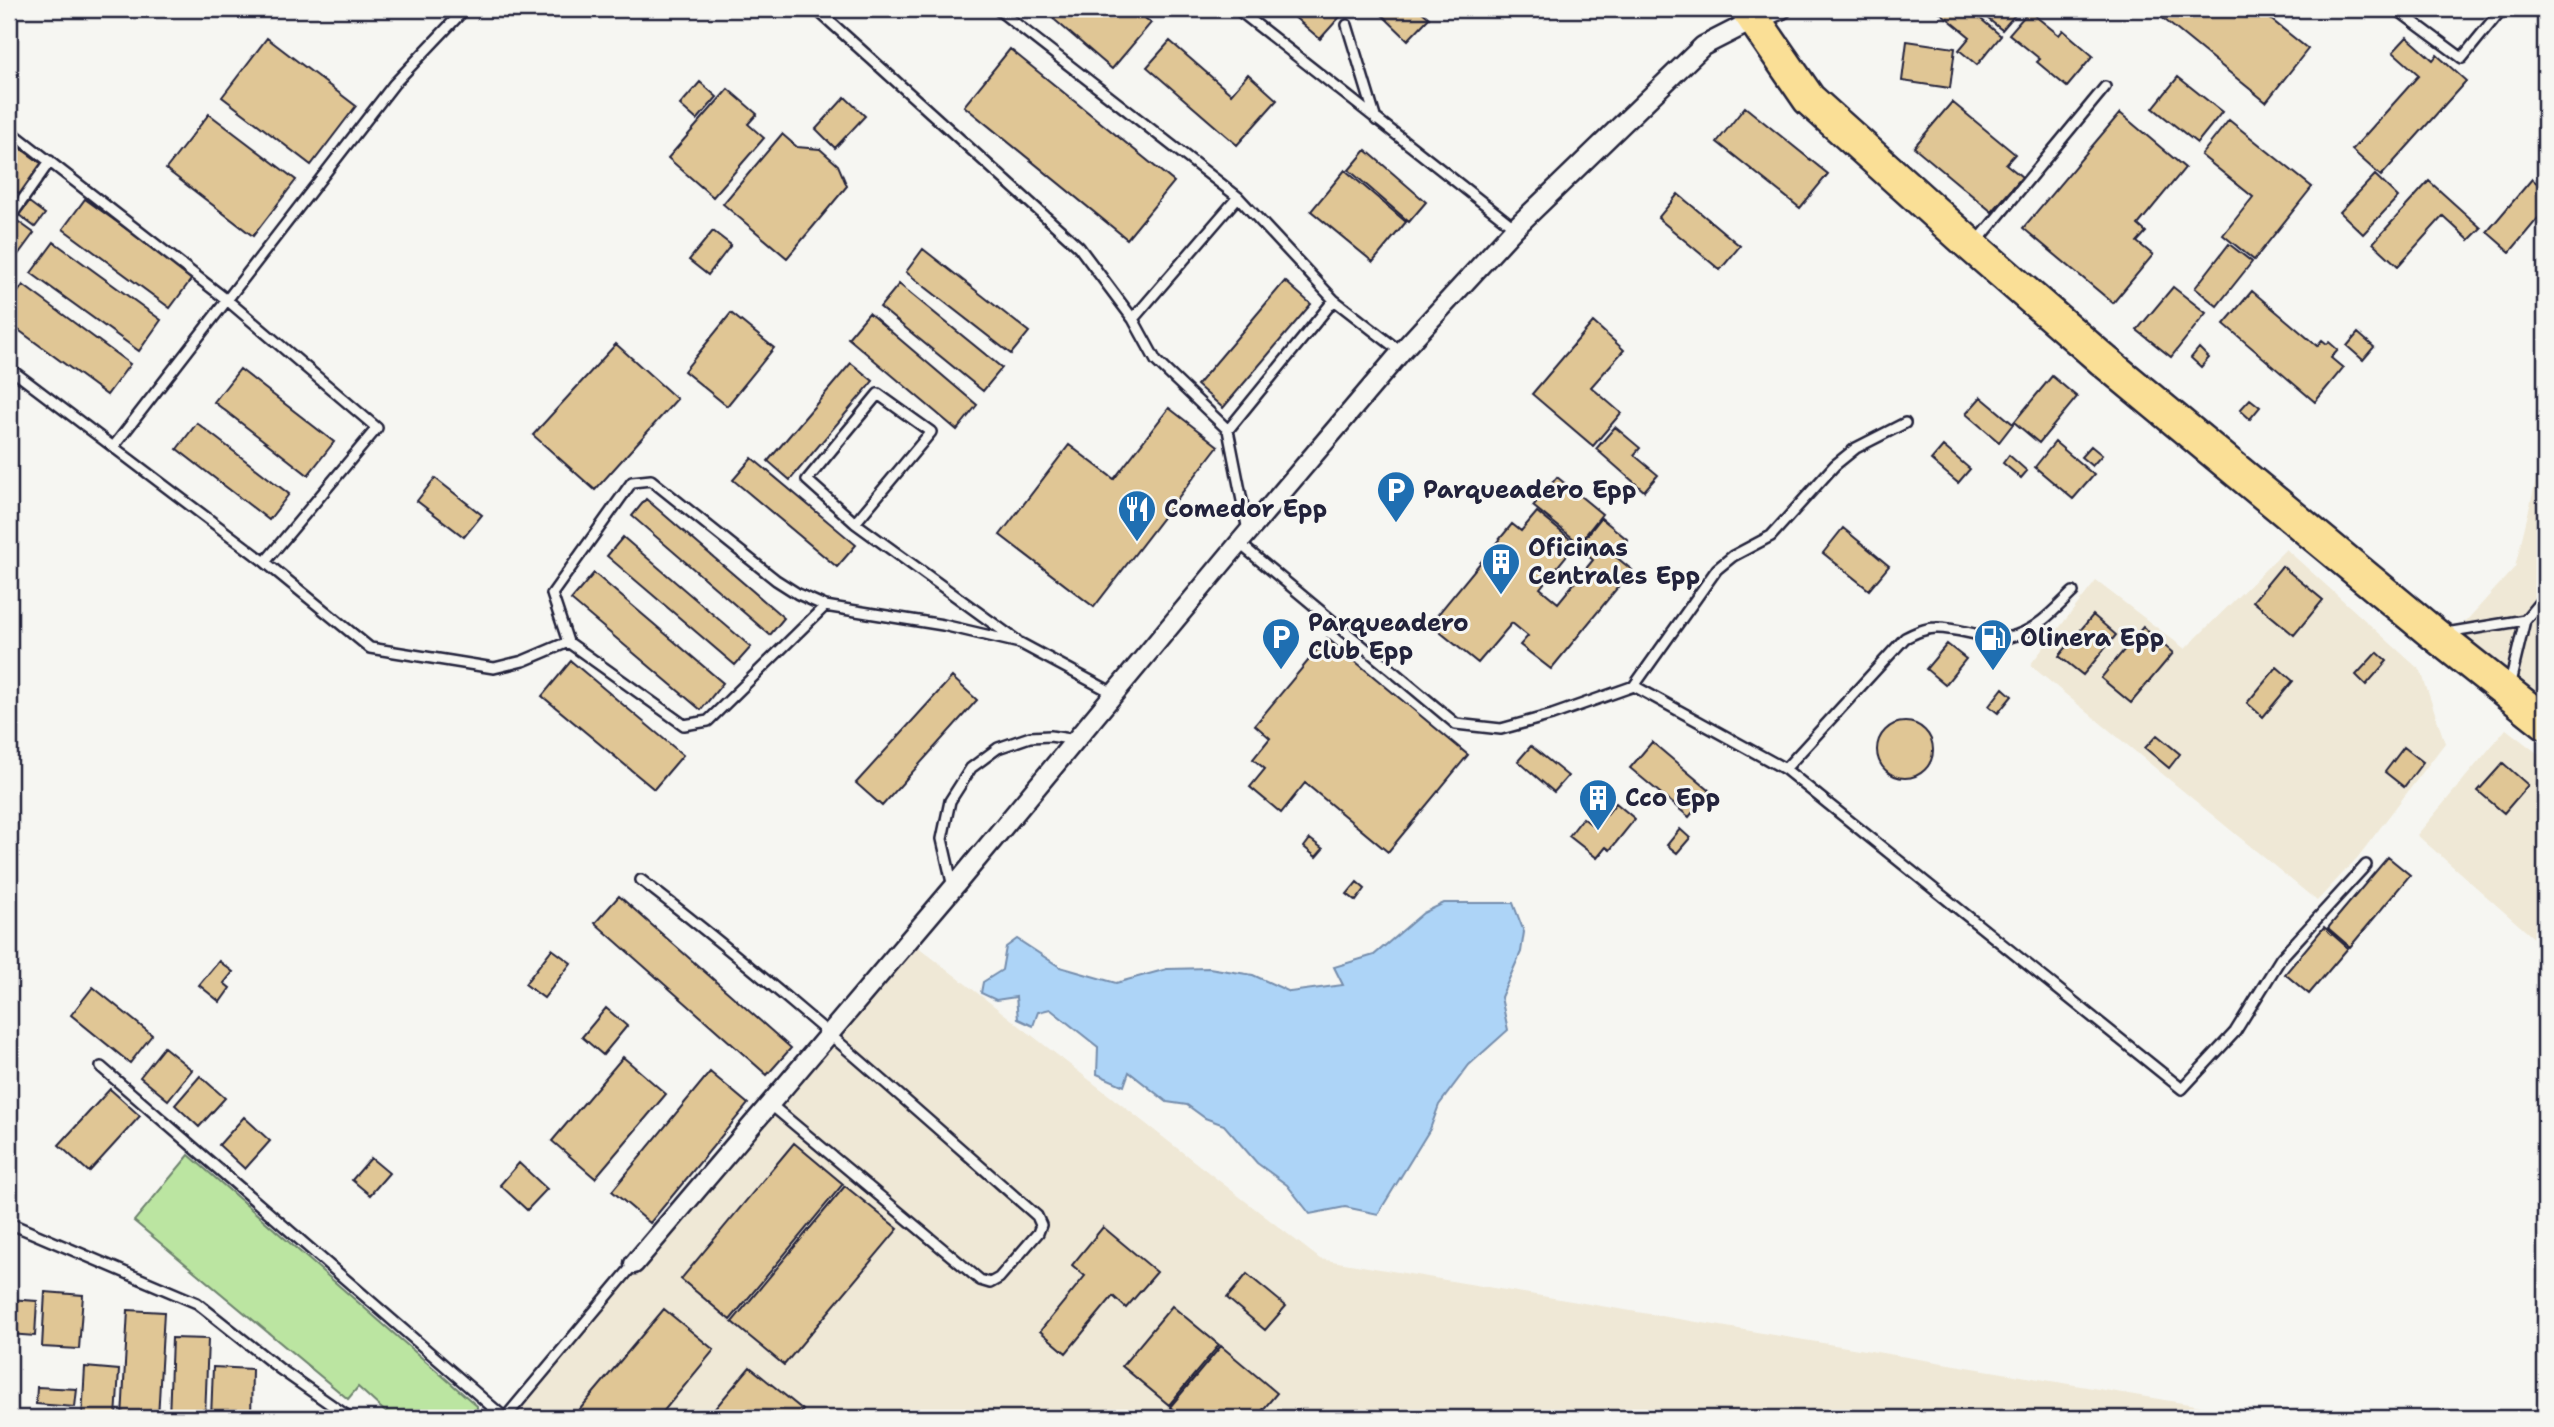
<svg xmlns="http://www.w3.org/2000/svg" width="2554" height="1427" font-family="'Shantell Sans',sans-serif">
<rect width="100%" height="100%" fill="#f6f6f2"/>
<filter id="ink" filterUnits="userSpaceOnUse"><feTurbulence type="fractalNoise" baseFrequency=".0143" numOctaves="2"/><feDisplacementMap in="SourceGraphic" scale="14" xChannelSelector="R" yChannelSelector="G"/><feConvolveMatrix kernelMatrix="1 2 1 2 8 2 1 2 1" color-interpolation-filters="sRGB"/></filter>
<g filter="url(#ink)">
<path fill="#efe8d6" d="M2545,444v259l-88,-72 58,-64z
M2286,549l135,122 24,72 -87,114 -41,44 -287,-236 66,-84 89,68z
M2506,729l39,30v189l-128,-113z
M904,936l416,323 952,159h-1762z"/>
<path fill="#bbe5a1" stroke="#6e846e" stroke-width="2" d="M189,1155l288,251v12h-85l-34,-31 -10,12 -214,-178z"/>
<path fill="#add4f7" stroke="#758dac" stroke-width="2" d="M1444,903h69l11,29 -3,20 -20,45 7,33 -39,35 -30,40 -9,24 -52,85 -33,-7 -35,7 -23,-29 -30,-22 -33,-38 -19,-7 -18,-13 -20,-3 -38,-30 -5,14 -27,-12 1,-27 -48,-38 -12,3 -5,14 -15,-7 -2,-22 -20,3 -15,-7 2,-11 19,-12 4,-23 11,-8 43,28 56,16 51,-14 42,-1 44,7 37,17 53,-7 -9,-18 40,-12 49,-42z"/>
<path fill="#e0c695" stroke="#22223b" stroke-width="2" d="M1042,9h92l17,14 -39,46z
M1285,9h62l-27,30z
M1386,9h33l10,9 -21,22 -27,-26z
M1936,9h33l32,27 -24,29 -18,-15 11,-13z
M1976,9h44l-18,21z
M2167,9h91l50,40 -42,53 -106,-86z
M2029,11l30,24 4,-5 30,26 -26,31 -30,-25 3,-3 -31,-25z
M2407,37l26,23 4,-5 29,26 -85,95 -29,-26 67,-75 -26,-23z
M267,38l89,68 -45,59 -89,-68z
M1170,41l61,53 17,-20 29,26 -40,45 -90,-78z
M1907,41l48,7 -5,40 -48,-7z
M1010,49l164,133 -47,57 -163,-133z
M2178,77l44,35 -25,31 -44,-35z
M700,82l17,15 -20,23 -17,-15z
M728,89l29,25 -9,10 16,14 -51,59 -45,-39z
M845,97l20,19 -30,32 -19,-19z
M1952,102l63,52 -9,10 16,13 -30,35 -78,-65z
M1745,107l83,67 -28,34 -83,-66z
M2120,113l65,55 -47,57 8,7 -9,10 16,13 -40,48 -90,-75z
M209,114l87,66 -43,56 -87,-67z
M2229,120l83,67 -58,73 -31,-25 30,-38 -52,-42z
M782,134l15,13 23,2 18,16 9,21 -60,72 -64,-54z
M9,140l33,24 -22,30 -11,-8z
M1366,150l60,52 -17,20 -60,-52z
M1345,170l61,52 -33,40 -62,-51z
M2375,175l23,22 -35,37 -23,-22z
M2532,179l13,11v20l-35,42 -23,-20z
M2429,181l52,47 -12,12 -26,-24 -45,50 -25,-23z
M1678,194l62,52 -20,24 -62,-52z
M85,199l108,78 -23,31 -107,-79z
M29,202l16,12 -10,13 -16,-12z
M16,220l18,13 -17,23 -8,-6v-21z
M713,231l18,14 -23,30 -19,-15z
M54,242l107,78 -22,31 -108,-78z
M2229,244l23,18 -35,44 -22,-18z
M923,249l106,83 -18,22 -105,-82z
M1285,281l26,23 -88,104 -26,-23z
M899,284l103,84 -19,23 -103,-84z
M23,285l107,79 -23,31 -98,-72v-18z
M2173,287l33,26 -35,44 -34,-27z
M2252,291l65,55 5,-6 5,4 2,-2 9,8 -7,8 12,10 -28,34 -91,-78z
M731,313l43,35 -47,58 -43,-35z
M869,313l108,92 -20,25 -109,-92z
M1593,322l31,28 -33,37 30,26 -28,33 -61,-52z
M2358,333l16,14 -11,13 -16,-14z
M616,344l61,55 -82,91 -62,-55z
M2199,348l10,10 -8,9 -10,-9z
M851,363l22,18 -83,99 -22,-19z
M240,369l94,73 -26,33 -94,-73z
M2052,376l25,21 -38,46 -25,-21z
M1981,397l32,27 -14,18 -33,-28z
M2250,399l10,8 -10,12 -10,-9z
M1169,408l49,38 -124,161 -94,-72 69,-90 45,34z
M197,423l92,71 -20,26 -92,-71z
M1615,427l25,21 -6,7 24,20 -14,16 -48,-42z
M2055,442l39,33 -21,24 -38,-32z
M1943,446l27,23 -12,14 -27,-23z
M2091,446l11,9 -10,11 -11,-9z
M2009,455l18,16 -6,7 -18,-15z
M752,458l104,87 -19,22 -104,-87z
M1557,477l45,37 -23,29 -46,-37z
M435,478l47,37 -18,22 -47,-36z
M646,499l138,119 -14,17 -138,-119z
M1537,512l39,32 -36,44 18,15 35,-43 -15,-13 23,-29 27,22 -13,16 17,14 -81,99 -31,-24 8,-9 -16,-13 -34,40 -48,-39 82,-100 9,7z
M1843,528l46,38 -20,24 -46,-37z
M623,537l128,110 -16,18 -128,-109z
M2282,566l41,34 -29,35 -41,-34z
M594,573l129,110 -22,27 -130,-110z
M2093,615l23,20 -33,40 -24,-19z
M2143,627l30,26 -42,50 -30,-25z
M1327,638l141,117 -80,97 -83,-69 -24,30 -31,-26 15,-18 -12,-10 17,-21 -15,-13z
M1947,644l19,15 -21,26 -19,-16z
M2377,652l10,9 -21,24 -10,-10z
M571,661l112,94 -29,34 -112,-93z
M2277,667l16,14 -30,36 -16,-14z
M952,677l25,23 -95,106 -26,-23z
M2003,688l9,8 -14,17 -9,-7z
M1877 750a28 28 0 1 1 56 0a28 28 0 1 1-56 0Z
M2157,735l23,19 -11,14 -24,-20z
M1652,742l58,49 -21,26 -59,-49z
M1531,746l37,30 -14,16 -36,-31z
M2404,747l19,15 -19,25 -19,-15z
M2503,763l25,22 -24,28 -26,-22z
M1616,803l19,16 -25,31 -4,-3 -9,11 -28,-22 14,-18 13,10z
M1680,829l10,9 -13,15 -10,-8z
M1310,839l13,10 -7,8 -12,-10z
M2388,857l22,18 -60,72 -22,-19z
M1357,882l8,7 -9,12 -9,-7z
M619,896l172,152 -24,27 -172,-152z
M2324,927l24,21 -39,46 -24,-20z
M552,949l19,14 -27,35 -19,-14z
M219,961l14,11 -9,11 6,5 -10,14 -21,-17z
M93,987l59,48 -22,28 -59,-48z
M606,1008l21,18 -24,29 -21,-18z
M164,1047l28,23 -24,30 -28,-23z
M623,1057l43,37 -71,84 -43,-37z
M710,1072l38,32 -98,119 -38,-32z
M200,1076l25,22 -26,29 -24,-22z
M110,1089l30,27 -51,56 -30,-27z
M244,1117l26,24 -25,28 -26,-24z
M794,1143l49,41 -113,136 -49,-41z
M371,1158l18,15 -19,22 -18,-15z
M519,1163l28,26 -20,21 -27,-25z
M845,1186l53,43 -114,136 -52,-43z
M1103,1227l54,45 -31,36 -13,-12 -47,57 -26,-22 45,-55 -13,-11z
M1247,1274l39,32 -21,24 -38,-32z
M45,1292l38,3 -4,54 -37,-2z
M9,1299l28,2 -2,35 -26,-2z
M1172,1306l47,39 -50,60 -47,-39z
M664,1309l50,41 -56,68h-80l-3,-3z
M128,1310l36,2 -6,106h-36z
M172,1338l36,1 -3,79h-36z
M1221,1346l56,47 -21,25h-72l-14,-11z
M85,1367l34,3 -3,48h-34z
M213,1367l39,2 -1,49h-40z
M750,1367l53,43 -6,8h-90z
M37,1387l40,2 -2,18 -39,-3z"/>
<g fill="none" stroke-linecap="round" stroke-linejoin="round">
<defs>
<path id="lane" d="M816,9l263,238 54,72 23,42 72,69 20,101
M997,9l241,188 96,103 67,52
M1237,9l278,219
M2396,9l66,49 40,-49
M1347,25l29,95
M9,130l218,170 150,128 -112,134
M9,219l41,-58
M1976,243l129,-156
M1133,319l105,-122
M9,368l256,194 105,86 124,20 29,-7 45,-19
M1228,430l106,-130
M114,446l280,-362 71,-75
M855,523l76,-91 -53,-38 -71,86 48,43 161,117
M1239,543l217,181 45,5 51,-14 82,-29 151,83 397,320 53,-57 46,-74 85,-93
M825,606l-117,115 -24,4 -116,-83 -16,-48 80,-112 19,-2 125,100 22,14 27,12 118,19 77,18 95,51
M2446,633l79,-13
M1634,686l83,-117 16,-13 38,-20 64,-71 21,-17 49,-25
M2509,687l16,-67 20,-24
M1785,769l120,-131c10,-5 20,-10 31,-10 25,-1 57,16 81,7 22,-7 40,-28 56,-43
M641,880c137,105 266,222 396,336l4,9 -3,8 -39,45 -9,5 -10,-3 -210,-176
M953,887l-11,-48 8,-38 21,-33 27,-20 32,-11 20,-1 27,4
M101,1067l404,351
M9,1223l188,80 83,66 70,49
M505,1418l129,-154"/>
<path id="street" d="M634,1264l319,-376 286,-345 162,-191 114,-124 188,-182 51,-26 28,-11"/>
<path id="highway" d="M1747,9l62,90 164,148 130,113 331,274 111,88"/>
</defs>
<use href="#lane" stroke="#22223b" stroke-width="14"/>
<use href="#street" stroke="#22223b" stroke-width="23"/>
<use href="#highway" stroke="#22223b" stroke-width="37"/>
<use href="#lane" stroke="#f6f6f2" stroke-width="9"/>
<use href="#street" stroke="#f6f6f2" stroke-width="18"/>
<use href="#highway" stroke="#fadf96" stroke-width="32"/>
</g>
</g>
<defs>
<symbol id="parking-pin" viewBox="-11 -11 22 30"><path d="M0 17L-7.5 6A9.5 9.5 0 1 1 7.5 6Z" fill="#1f6fb2" stroke="#f6f6f2"/><path d="M-3.5-5.5H1a3.5 3.5 0 0 1 0 7H-1V5.5H-3.5ZM-1-3.4V-.6H.8a1.4 1.4 0 0 0 0-2.8Z" fill="#fff"/></symbol>
<symbol id="restaurant-pin" viewBox="-11 -11 22 30"><path d="M0 17L-7.5 6A9.5 9.5 0 1 1 7.5 6Z" fill="#1f6fb2" stroke="#f6f6f2"/><path d="M-5-6h1v4h1v-4h1v4h1v-4h1v5L-1.5 .5V6h-2V.5L-5-1ZM5-6V6H3V1.5H1.5Q1.5-4 5-6Z" fill="#fff"/></symbol>
<symbol id="building-pin" viewBox="-11 -11 22 30"><path d="M0 17L-7.5 6A9.5 9.5 0 1 1 7.5 6Z" fill="#1f6fb2" stroke="#f6f6f2"/><path d="M-4-6H4V6H1V3H-1V6H-4ZM-2.5-4.3h1.7v1.8h-1.7ZM.8-4.3h1.7v1.8H.8ZM-2.5-1h1.7V.8h-1.7ZM.8-1h1.7V.8H.8Z" fill="#fff"/></symbol>
<symbol id="fuel-pin" viewBox="-11 -11 22 30"><path d="M0 17L-7.5 6A9.5 9.5 0 1 1 7.5 6Z" fill="#1f6fb2" stroke="#f6f6f2"/><path d="M-5.5-6h7V0h2V4h1.3V-2.5L3-4.5l.8-.8L6-3V5H2.5V1h-1V6h-7ZM-4.2-4.7v3.2H.2V-4.7Z" fill="#fff"/></symbol>
</defs>
<g fill-rule="evenodd">
<use href="#parking-pin" x="1374" y="468" width="44" height="60"/>
<use href="#restaurant-pin" x="1115" y="487" width="44" height="60"/>
<use href="#building-pin" x="1479" y="540" width="44" height="60"/>
<use href="#parking-pin" x="1259" y="615" width="44" height="60"/>
<use href="#fuel-pin" x="1971" y="616" width="44" height="60"/>
<use href="#building-pin" x="1576" y="776" width="44" height="60"/>
</g>
<g text-anchor="middle" stroke-width="6" stroke-linejoin="round" paint-order="stroke">
<g font-size="24" font-weight="bold" fill="#22223b" stroke="#f6f6f2" text-anchor="start">
<text x="1423" y="498">Parqueadero Epp</text>
<text x="1164" y="517">Comedor Epp</text>
<text x="1528" y="556">Oficinas<tspan x="1528" dy="28">Centrales Epp</tspan></text>
<text x="1308" y="631">Parqueadero<tspan x="1308" dy="28">Club Epp</tspan></text>
<text x="2020" y="646">Olinera Epp</text>
<text x="1625" y="806">Cco Epp</text>
</g>
</g>
<rect width="2554" height="1427" fill="none" stroke="#f6f6f2" stroke-width="35"/>
<rect x="18" y="18" width="2519" height="1392" fill="none" stroke="#22223b" stroke-width="2.5" filter="url(#ink)"/>
</svg>
